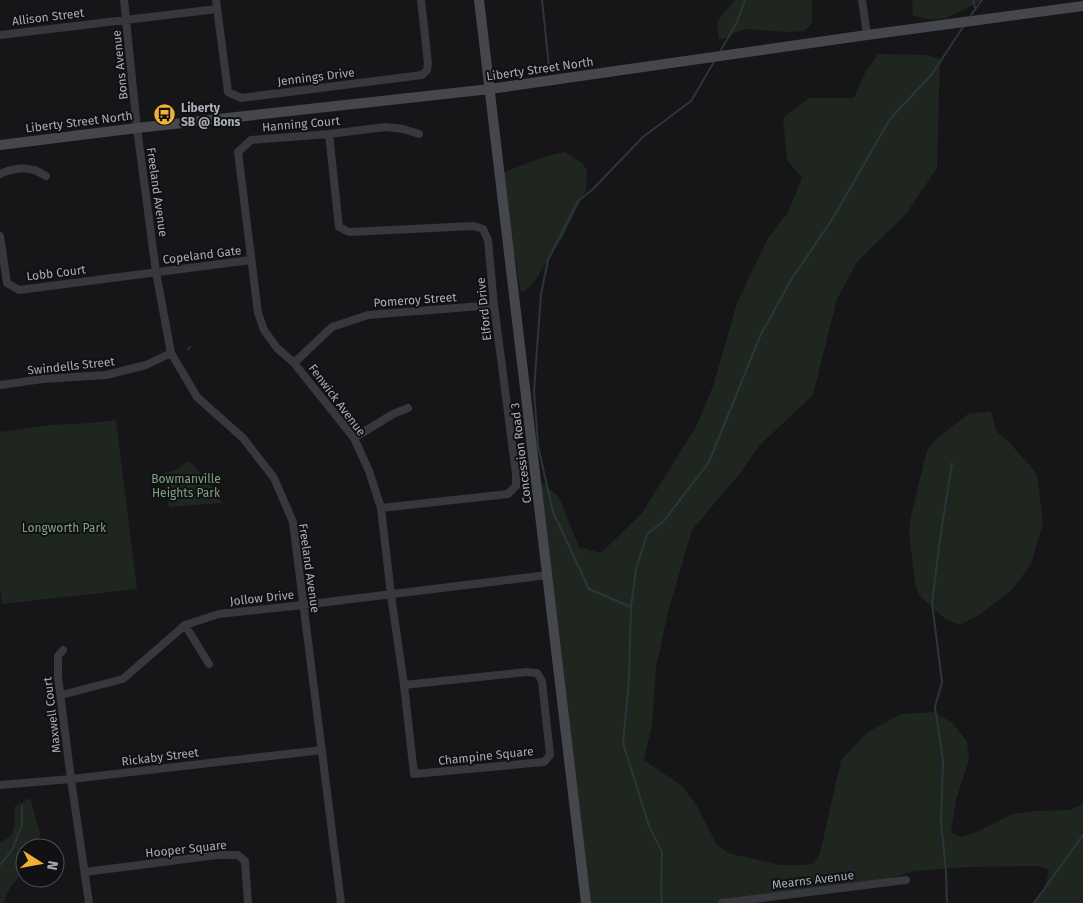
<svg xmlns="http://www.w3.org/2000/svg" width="1083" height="903" font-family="'Fira Sans',sans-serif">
<rect width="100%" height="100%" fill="#161618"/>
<path fill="#1e261f" d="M735,0h77v23l-8,8 -18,1 -40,-3 -12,4 -10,6h-5l-2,-15 3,-7z
M912,0h71l-36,18 -16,1 -18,-3z
M878,54l48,1 14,4 -3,109 -31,46 -49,48 -20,37 -24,96 -53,50 -22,31 -46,54 -24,82 -12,56 -4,57 -8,35 38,26 15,20 20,39 11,8 53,12h26l7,-2 6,-10 21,-93 27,-28 33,-18 34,-2 17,11 15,18 2,19 -13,40 -5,32 10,5 16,-5 35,-18 20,-3 37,-1 14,-6v99h-50l12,-16 4,-17 -10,-4 -72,1 -52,4 -28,8 -141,24h-158l-47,-421 18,15 20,50 22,6 41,-40 54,-86 17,-41 24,-83 31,-65 20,-26 14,-34 -15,-18 -4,-42 26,-20h45l11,-25z
M565,152l17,11 5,7 -1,20 -23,47 -32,49 -10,7 -21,-119 46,-18z
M991,411l5,20 11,9 30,34 6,49 -12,41 -18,25 -31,24 -22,12 -16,-7 -25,-23 -4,-12 -6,-50 2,-17 16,-65 9,-12 32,-25z
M116,420l21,169 -135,15 -2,-16v-156l50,-7 39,-2z
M189,461l19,20 14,22 -53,4 -5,-34 10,-2z
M30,798l10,35 -2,15h-13v22c-9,10 -19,20 -21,33h-4v-61c18,-6 14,-20 15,-36z"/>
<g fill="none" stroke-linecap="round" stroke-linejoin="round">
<path stroke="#2c353c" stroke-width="2" d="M542,0l7,66
M973,0l2,8
M971,15l11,-15
M721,50l16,-28 8,-22
M188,349l2,-2
M631,607l-42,-18 -36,-77 -15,-66 -4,-55 7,-97 7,-34 30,-59 14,-11 51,-53 48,-36 23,-39
M0,865l12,-15 10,-25v-19
M662,903l-1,-12 1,-39 -13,-26 -26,-83 6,-64 2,-72 5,-38 11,-35 16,-12 46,-60 52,-128 30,-54 42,-62 57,-99 42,-45 31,-47
M947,903l-1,-32 -5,-50 2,-60 -8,-54 7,-25 -10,-79 8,-64 12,-76
M1034,903l49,-68"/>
<path stroke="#37383d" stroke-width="8" d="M124,0l13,128 19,144 15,81 26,44 46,41 31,40 19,44 48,381
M216,0l12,92 13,6 181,-23 5,-5 1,-7 -7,-63
M862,0l5,35
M0,35l217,-26
M329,134l10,93 10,5 125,-6 9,3 5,11 6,65 22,169v12l-8,8 -127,14
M0,174c9,-5 24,-7 34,-4 4,1 8,4 12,6
M0,236l7,47 12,7 232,-30
M294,363l38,-36 36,-12 126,-10
M0,385l43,-6 63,-4 40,-10 25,-12
M354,438l39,-24 15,-6
M185,625l24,39
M63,650l-5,6v21l13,102 18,124
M404,685l123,-13 10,1 5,8 8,74 -6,7 -130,12 -10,-89 -13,-90 -10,-87 -12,-37 -15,-33 -60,-75 -17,-15 -13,-18 -6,-17 -20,-161 13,-12 78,-6 57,-7 17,2 16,5
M61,695l62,-16 62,-54 34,-11 84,-9 245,-30
M0,785l71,-6 251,-29
M85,872l132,-17h21l7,6 3,42
M722,903l184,-23"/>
<path stroke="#45474d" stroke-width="10" d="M479,0l107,903
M0,145l137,-17 353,-39 377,-54 216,-29"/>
</g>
<defs>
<symbol id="bus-disc" viewBox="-11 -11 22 22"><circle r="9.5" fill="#f2b134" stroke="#111113"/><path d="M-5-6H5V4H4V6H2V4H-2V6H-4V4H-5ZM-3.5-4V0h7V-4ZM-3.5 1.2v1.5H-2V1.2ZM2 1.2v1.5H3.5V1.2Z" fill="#111"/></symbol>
</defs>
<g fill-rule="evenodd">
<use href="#bus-disc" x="152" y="102" width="25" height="25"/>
</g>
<g text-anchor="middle" stroke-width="4" stroke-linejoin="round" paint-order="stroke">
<g font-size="12" fill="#a8adb8" stroke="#111113">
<text transform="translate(48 17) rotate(-7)" y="4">Allison Street</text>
<text transform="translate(120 65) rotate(-96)" y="4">Bons Avenue</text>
<text transform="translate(540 69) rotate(-8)" y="4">Liberty Street North</text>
<text transform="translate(316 77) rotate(-7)" y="4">Jennings Drive</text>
<text transform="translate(79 122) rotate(-7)" y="4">Liberty Street North</text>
<text transform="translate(301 124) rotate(-5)" y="4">Hanning Court</text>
<text transform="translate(157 192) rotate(82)" y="4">Freeland Avenue</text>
<text transform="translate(202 255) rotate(-7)" y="4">Copeland Gate</text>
<text transform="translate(56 273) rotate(-7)" y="4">Lobb Court</text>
<text transform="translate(415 300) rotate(-4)" y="4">Pomeroy Street</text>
<text transform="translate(484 309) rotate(-96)" y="4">Elford Drive</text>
<text transform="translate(71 366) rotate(-6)" y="4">Swindells Street</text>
<text transform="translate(337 400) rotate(53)" y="4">Fenwick Avenue</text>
<text transform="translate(521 453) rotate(-97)" y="4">Concession Road 3</text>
<text transform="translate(309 568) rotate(82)" y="4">Freeland Avenue</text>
<text transform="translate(262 598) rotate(-6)" y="4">Jollow Drive</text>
<text transform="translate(52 715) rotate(-97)" y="4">Maxwell Court</text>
<text transform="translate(486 756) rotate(-6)" y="4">Champine Square</text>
<text transform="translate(160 757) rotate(-7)" y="4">Rickaby Street</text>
<text transform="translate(186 849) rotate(-6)" y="4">Hooper Square</text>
<text transform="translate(813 880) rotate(-7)" y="4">Mearns Avenue</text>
</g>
<g font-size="12" font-weight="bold" fill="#a8adb8" stroke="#111113" text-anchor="start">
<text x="181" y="112">Liberty<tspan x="181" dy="14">SB @ Bons</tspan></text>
</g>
<g font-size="12" fill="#7fa381" stroke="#111113">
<text x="186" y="483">Bowmanville<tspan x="186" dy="14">Heights Park</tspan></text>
<text x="64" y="532">Longworth Park</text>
</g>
</g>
<g transform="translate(40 863) rotate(101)"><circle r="24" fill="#111113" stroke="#4d4f55"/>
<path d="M0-4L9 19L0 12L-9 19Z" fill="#f2b134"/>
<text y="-8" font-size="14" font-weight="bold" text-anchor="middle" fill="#a8adb8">N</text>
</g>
</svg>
